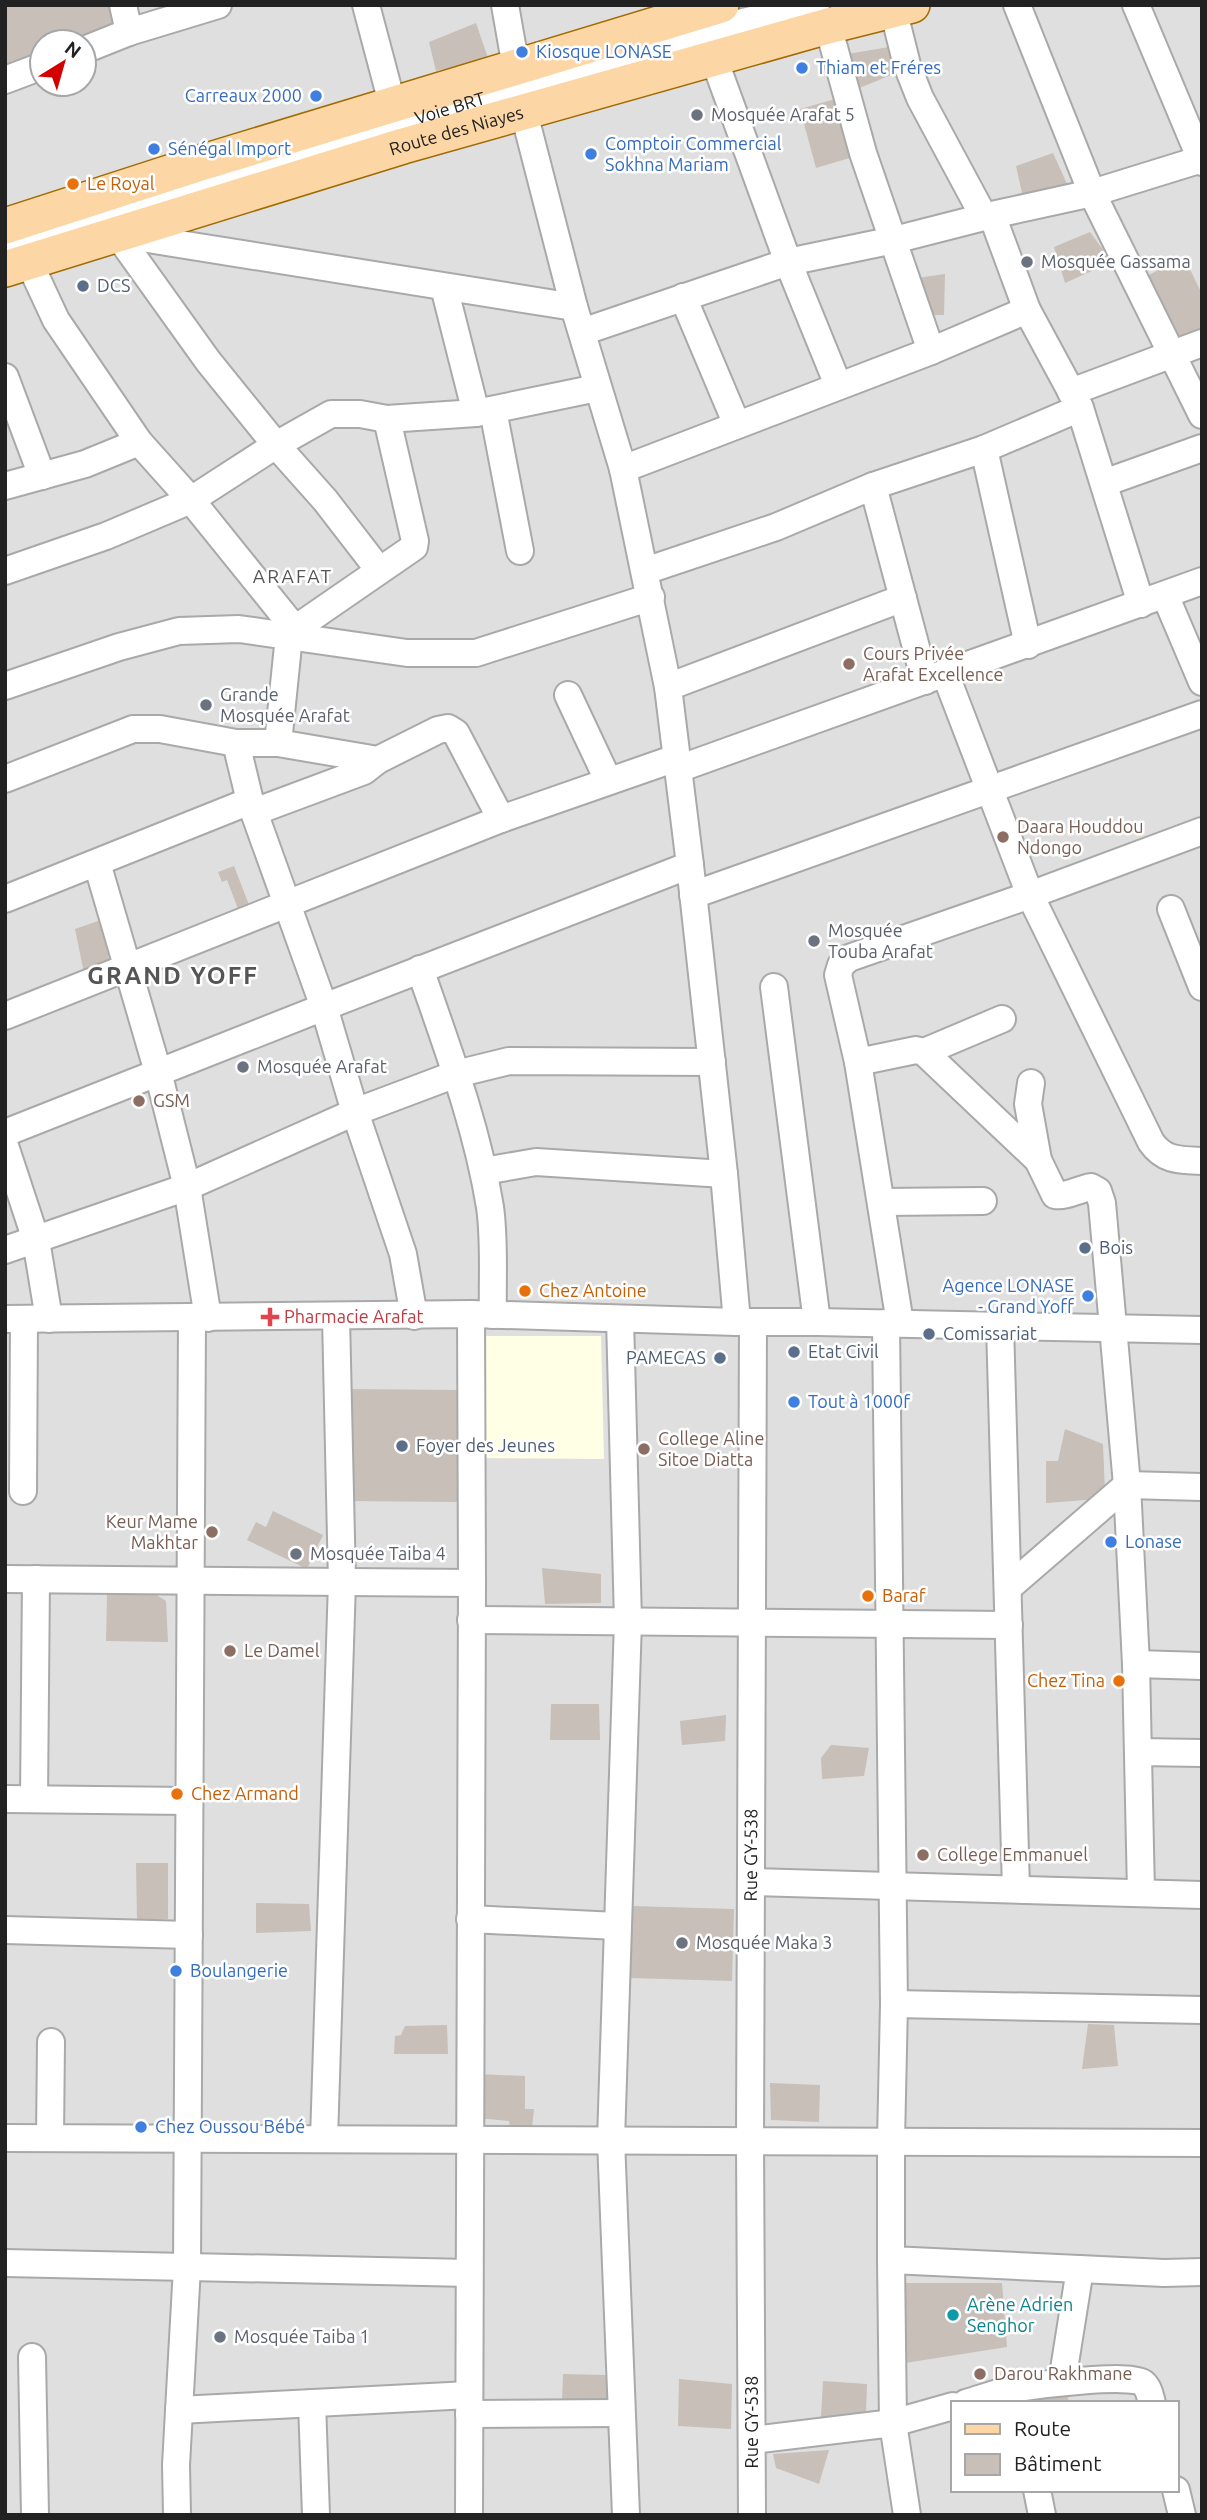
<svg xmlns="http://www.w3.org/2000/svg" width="1207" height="2520" font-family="Ubuntu,sans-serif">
<rect width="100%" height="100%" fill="#f2efe9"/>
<path fill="#e0dfdf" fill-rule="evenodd" d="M5,5h1197v2510h-1197zM42,42h42v42h-42zM953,2403h224v87h-224z"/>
<path fill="#ffffe5" d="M481,1336h120l3,123 -124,-1z"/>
<path fill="#c7bfb8" d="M5,5h110l6,20 -45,17h-34v13l-37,14z
M476,23l12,35 -52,13 -7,-29z
M889,47l7,26 -39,16 -10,-35z
M835,99l18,58 -37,11 -16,-59z
M1053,153l15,33 -46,7 -6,-27z
M1090,232l22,30 -47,21 -11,-36z
M1184,257l18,37v38l-26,8 -29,-64z
M945,274l-1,41h-16l-11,-37z
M234,866l17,44 -11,4 -13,-34 -5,2 -4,-10z
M101,920l9,44 -26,9 -9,-44z
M346,1389l112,1v112l-112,-1z
M1065,1429l38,15 2,48 -7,7 -52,4v-42h12z
M273,1511l50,24 -16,34 -60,-29 9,-18 10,5z
M542,1568l59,6v29l-56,1z
M107,1593l48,1 11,7 2,41 -62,-1z
M551,1704h48l1,36h-50z
M726,1715l-1,26 -43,4 -2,-24z
M831,1745l38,3 -5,28 -42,3 -1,-21z
M136,1863h32v56l-31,2z
M256,1903l53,1 2,27 -55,2z
M632,1906l102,3 -2,72 -102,-3z
M1088,2024l26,1 4,41 -36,3z
M447,2025l1,29h-54l1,-18 6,-1 4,-9z
M476,2074l49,2v33h9l-2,19 -22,-1 -1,-6 -32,-3z
M770,2083l50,2 -1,37 -48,-2z
M900,2283h102l5,64 -102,16z
M563,2374l43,1 4,29 -48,-1z
M679,2379l53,5 -1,45 -53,-3z
M823,2381l44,3 -1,29 -45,4z
M1065,2392l5,11h-39l-1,-6z
M829,2450l-10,34 -43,-16 -3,-14z"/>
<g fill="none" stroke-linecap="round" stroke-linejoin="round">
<defs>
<g id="minor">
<path d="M123,5l6,27"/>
<path d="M366,5l26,98"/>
<path d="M505,5l19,108 50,194 49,162 45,218 22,178 34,309 13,148"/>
<path d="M1017,5l75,188 110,222"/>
<path d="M1136,5l66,157"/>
<path d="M893,9l14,56 13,33 64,119"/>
<path d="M828,26l35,127 68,198"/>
<path d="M84,50l45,-18 89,-27"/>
<path d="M714,59l74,203 50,123"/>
<path d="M5,80l37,-14"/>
<path d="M992,215l35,95 53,98 61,196"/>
<path d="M117,234l91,127 68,84 49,55 54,70"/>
<path d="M123,235l451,72"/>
<path id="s1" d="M5,247l221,-71 487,-147 103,-24"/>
<path d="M29,262l27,58 83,122 52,58 104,129"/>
<path d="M444,287l32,126"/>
<path d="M683,297l54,128"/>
<path d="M582,332l206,-70 106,-22 98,-25 100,-22 110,-34"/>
<path d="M5,377l37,99"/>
<path d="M1071,392l131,-49"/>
<path d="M493,410l27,141"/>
<path d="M984,449l44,196"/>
<path d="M623,469l308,-118 96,-41"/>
<path d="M1104,483l98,-35"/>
<path d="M5,486l80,-22 54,-22"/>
<path d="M873,486l52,195"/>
<path d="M5,571l101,-35 85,-36 85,-55 55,-31h29l27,5 89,-6 121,-25"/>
<path d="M645,571l131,-44 97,-41 111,-37 96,-41"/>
<path d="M1165,595l37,87"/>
<path d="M945,673l85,222 121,247c13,19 29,18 51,19"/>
<path d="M5,686l114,-39 60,-16 60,-2 168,24h69l175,-56"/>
<path d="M668,687l235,-89"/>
<path d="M568,695l40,85"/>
<path d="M236,743l14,58 74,206 31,105 48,142 11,62"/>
<path d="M278,743l11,-107 6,-7 119,-82 1,-6 -28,-122"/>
<path d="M678,769l524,-188"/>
<path d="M5,779l128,-50h27l76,14h42l100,17 60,-30 10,-2 8,5 45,86"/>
<path d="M254,812l110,-41 14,-11"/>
<path d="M97,863l61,209 29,115 21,131"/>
<path d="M693,895l509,-181"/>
<path d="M5,899l245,-98"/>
<path d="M1171,909l31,78"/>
<path d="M420,969c27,78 57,157 70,238 5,35 2,73 3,108"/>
<path d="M774,987l43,335"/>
<path d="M5,1016l496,-197 175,-61"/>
<path d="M924,1052l78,-33"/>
<path d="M858,1062l58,-12 8,2 114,108 17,35c10,2 25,-6 36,-8l7,4 4,12 25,282 9,179 5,229"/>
<path d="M1031,1083l-3,21 10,56"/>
<path d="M5,1133l319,-126 366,-142"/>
<path d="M5,1146l31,94 13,79"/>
<path d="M484,1171l52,-9 188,12"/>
<path d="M882,1202l101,-1"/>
<path d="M5,1250l182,-63 168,-75 101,-38 53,-13 203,1"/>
<path d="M5,1319l466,-5 266,8h80l385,8"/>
<path d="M620,1319l8,302 -17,519 15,375"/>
<path d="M886,1323l8,681 -3,137v119l273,13 38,-1"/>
<path d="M900,1323l-42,-261 -20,-87 3,-10 8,-7 181,-63 172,-64"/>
<path d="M1000,1325l16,564"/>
<path d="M23,1491l1,-172"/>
<path d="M5,1579l467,4"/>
<path d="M1008,1588l119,-103 75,2"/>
<path d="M471,1620l538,5"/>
<path d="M1136,1664l66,2"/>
<path d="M1138,1752l64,1"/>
<path d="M5,1799l184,2"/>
<path d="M34,1799l2,-220"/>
<path d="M751,1882l451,13"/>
<path d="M470,1919l147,7"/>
<path d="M5,1930l184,5"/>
<path d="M894,2004l308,6"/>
<path d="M5,2138l1197,5"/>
<path d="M50,2138l1,-96"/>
<path d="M324,2139l18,-557 -6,-265"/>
<path d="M891,2260l2,163 60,-17"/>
<path d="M5,2263l464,10"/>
<path d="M32,2357l3,158"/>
<path d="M1062,2382l18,-113"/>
<path d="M312,2403l4,112"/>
<path d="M966,2403c17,-5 35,-12 52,-15 20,-3 112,-15 125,-5 6,5 7,13 9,20"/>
<path d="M179,2410l290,-15"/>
<path d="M469,2414l151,-1"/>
<path d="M753,2440l140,-17 14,92"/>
<path d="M1037,2490l5,25"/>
<path d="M1176,2490l6,25"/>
<path d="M177,2515l-1,-50 11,-198 5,-949"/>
<path d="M469,2515l3,-932 -1,-269"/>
<path id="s2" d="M752,2515l-2,-374 3,-819"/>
</g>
<g id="major">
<path d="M5,226l192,-62 524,-159"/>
<path id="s3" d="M5,269l398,-123 425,-120 84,-21"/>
</g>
</defs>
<use href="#minor" stroke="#a9a9a9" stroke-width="30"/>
<use href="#major" stroke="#a06b00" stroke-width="38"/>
<use href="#minor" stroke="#fff" stroke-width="26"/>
<use href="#major" stroke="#fcd6a4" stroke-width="35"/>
</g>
<g fill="#3f7fe0" stroke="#fff" stroke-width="2.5">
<circle cx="522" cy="52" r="7"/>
<circle cx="802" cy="68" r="7"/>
<circle cx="316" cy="96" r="7"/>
<circle cx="154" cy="149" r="7"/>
<circle cx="591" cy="154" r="7"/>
<circle cx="1088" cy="1296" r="7"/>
<circle cx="794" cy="1402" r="7"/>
<circle cx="1111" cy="1542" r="7"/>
<circle cx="176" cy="1971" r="7"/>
<circle cx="141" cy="2127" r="7"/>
</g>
<g fill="#6b7280" stroke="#fff" stroke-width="2.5">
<circle cx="697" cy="115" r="7"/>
<circle cx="1027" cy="262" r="7"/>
<circle cx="206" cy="705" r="7"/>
<circle cx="814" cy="941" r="7"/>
<circle cx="243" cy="1067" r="7"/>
<circle cx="296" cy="1554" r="7"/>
<circle cx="682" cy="1943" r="7"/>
<circle cx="220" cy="2337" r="7"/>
</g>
<g fill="#e8710a" stroke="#fff" stroke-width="2.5">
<circle cx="73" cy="184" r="7"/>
<circle cx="525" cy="1291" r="7"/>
<circle cx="868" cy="1596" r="7"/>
<circle cx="1119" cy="1681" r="7"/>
<circle cx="177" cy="1794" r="7"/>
</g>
<g fill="#5c6f8a" stroke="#fff" stroke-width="2.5">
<circle cx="83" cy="286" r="7"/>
<circle cx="1085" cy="1248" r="7"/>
<circle cx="929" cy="1334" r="7"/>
<circle cx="794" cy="1352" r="7"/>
<circle cx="720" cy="1358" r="7"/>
<circle cx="402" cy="1446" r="7"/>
</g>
<g fill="#8d6e63" stroke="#fff" stroke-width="2.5">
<circle cx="849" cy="664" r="7"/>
<circle cx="1003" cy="837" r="7"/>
<circle cx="139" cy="1101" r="7"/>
<circle cx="644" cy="1449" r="7"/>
<circle cx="212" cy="1532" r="7"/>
<circle cx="230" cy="1651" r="7"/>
<circle cx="923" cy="1855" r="7"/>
<circle cx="980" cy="2374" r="7"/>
</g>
<path fill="#e0444e" stroke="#fff" stroke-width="2.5" d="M266.5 1306.5h7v7h7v7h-7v7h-7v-7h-7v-7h7z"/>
<circle fill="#0f9aa8" stroke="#fff" stroke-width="2.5" cx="953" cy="2315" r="7"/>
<g text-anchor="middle" stroke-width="5" stroke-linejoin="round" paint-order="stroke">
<g font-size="18" fill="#366cbe" stroke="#fff" text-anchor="start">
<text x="536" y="58">Kiosque LONASE</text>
<text x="816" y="74">Thiam et Fréres</text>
<text x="302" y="102" text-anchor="end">Carreaux 2000</text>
<text x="605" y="150">Comptoir Commercial<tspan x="605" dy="21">Sokhna Mariam</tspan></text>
<text x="168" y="155">Sénégal Import</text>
<text x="1074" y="1292" text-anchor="end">Agence LONASE<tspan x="1074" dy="21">- Grand Yoff</tspan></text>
<text x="808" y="1408">Tout à 1000f</text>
<text x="1125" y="1548">Lonase</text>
<text x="190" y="1977">Boulangerie</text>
<text x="155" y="2133">Chez Oussou Bébé</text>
</g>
<g font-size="18" fill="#222" stroke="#fff">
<text dy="6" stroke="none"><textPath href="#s1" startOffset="466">Voie BRT</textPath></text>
<text dy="6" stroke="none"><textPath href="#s3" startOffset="472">Route des Niayes</textPath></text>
<text dy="6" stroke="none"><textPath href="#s2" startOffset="660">Rue GY-538</textPath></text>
<text transform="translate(752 2422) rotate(-90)" y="6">Rue GY-538</text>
</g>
<g font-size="18" fill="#5b616d" stroke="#fff" text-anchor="start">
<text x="711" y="121">Mosquée Arafat 5</text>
<text x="1041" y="268">Mosquée Gassama</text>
<text x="220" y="701">Grande<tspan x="220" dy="21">Mosquée Arafat</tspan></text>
<text x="828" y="937">Mosquée<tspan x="828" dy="21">Touba Arafat</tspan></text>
<text x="257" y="1073">Mosquée Arafat</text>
<text x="310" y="1560">Mosquée Taiba 4</text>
<text x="696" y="1949">Mosquée Maka 3</text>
<text x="234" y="2343">Mosquée Taiba 1</text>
</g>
<g font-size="18" fill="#c56008" stroke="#fff" text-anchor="start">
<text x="87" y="190">Le Royal</text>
<text x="539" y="1297">Chez Antoine</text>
<text x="882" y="1602">Baraf</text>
<text x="1105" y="1687" text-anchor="end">Chez Tina</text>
<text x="191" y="1800">Chez Armand</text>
</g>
<g font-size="18" fill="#4e5e75" stroke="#fff" text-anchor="start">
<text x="97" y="292">DCS</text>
<text x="1099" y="1254">Bois</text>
<text x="943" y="1340">Comissariat</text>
<text x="808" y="1358">Etat Civil</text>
<text x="706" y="1364" text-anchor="end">PAMECAS</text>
<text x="416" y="1452">Foyer des Jeunes</text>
</g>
<g font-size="18" fill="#785e54" stroke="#fff" text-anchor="start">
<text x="863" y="660">Cours Privée<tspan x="863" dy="21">Arafat Excellence</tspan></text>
<text x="1017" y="833">Daara Houddou<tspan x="1017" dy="21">Ndongo</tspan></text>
<text x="153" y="1107">GSM</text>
<text x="658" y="1445">College Aline<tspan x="658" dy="21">Sitoe Diatta</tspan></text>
<text x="198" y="1528" text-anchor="end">Keur Mame<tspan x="198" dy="21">Makhtar</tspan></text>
<text x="244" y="1657">Le Damel</text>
<text x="937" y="1861">College Emmanuel</text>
<text x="994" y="2380">Darou Rakhmane</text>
</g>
<g font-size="18" fill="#be3a42" stroke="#fff" text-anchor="start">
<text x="284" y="1323">Pharmacie Arafat</text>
</g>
<g font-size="18" fill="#0d838f" stroke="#fff" text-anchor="start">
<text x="967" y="2311">Arène Adrien<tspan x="967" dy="21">Senghor</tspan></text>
</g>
<g font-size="19" letter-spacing="2" fill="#555" stroke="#fff">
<text x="293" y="583">ARAFAT</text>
</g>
<g font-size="24" font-weight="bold" letter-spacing="2" fill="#555" stroke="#fff">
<text x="173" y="984">GRAND YOFF</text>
</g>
</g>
<rect width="1207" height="2520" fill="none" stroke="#222222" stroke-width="14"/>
<rect x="951" y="2401" width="228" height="91" fill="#ffffff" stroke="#a7a7a7" stroke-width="2"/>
<rect x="965" y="2424" width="35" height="10" fill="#fcd6a4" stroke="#a7a7a7" stroke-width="2"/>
<text x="1014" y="2436" font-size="21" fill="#222222">Route</text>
<rect x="965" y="2454" width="35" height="21" fill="#c7bfb8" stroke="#a7a7a7" stroke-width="2"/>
<text x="1014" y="2471" font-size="21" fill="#222222">Bâtiment</text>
<g transform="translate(63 63) rotate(37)"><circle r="33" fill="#ffffff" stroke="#a7a7a7" stroke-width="2"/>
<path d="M0-5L12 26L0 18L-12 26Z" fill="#d40000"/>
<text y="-10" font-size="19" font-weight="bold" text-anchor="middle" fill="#222222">N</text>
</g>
</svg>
